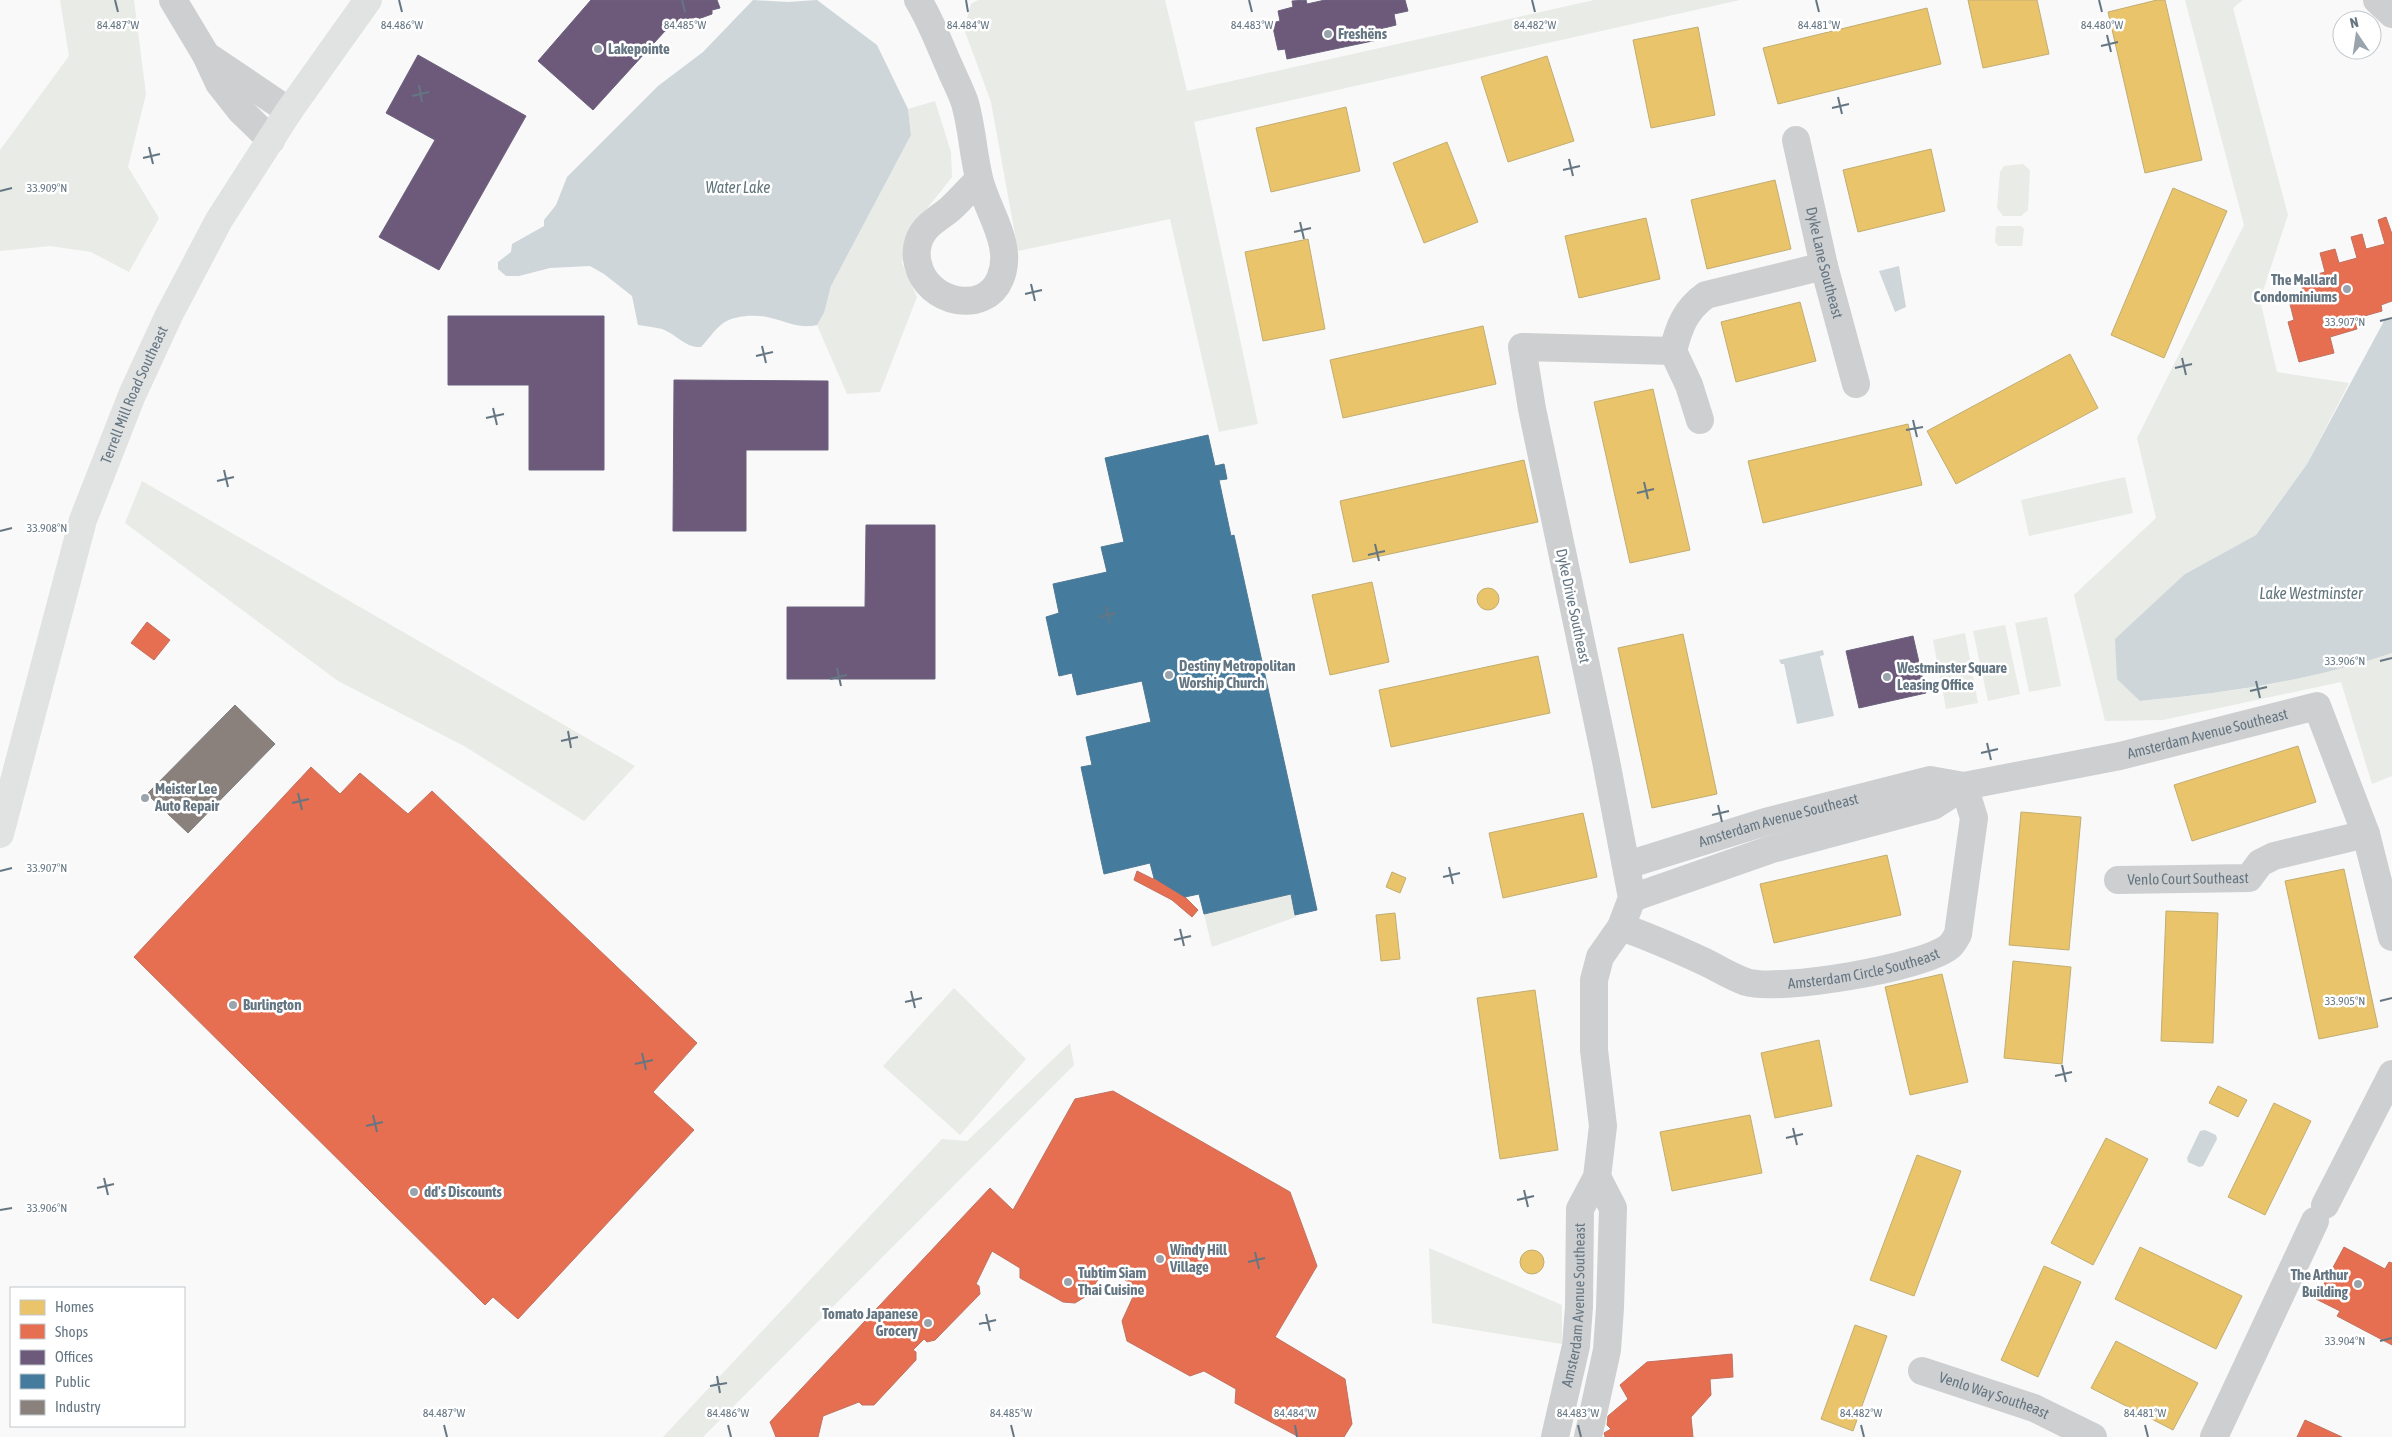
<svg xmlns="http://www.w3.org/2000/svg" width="2392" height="1437" font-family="'Asap Condensed',sans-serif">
<rect width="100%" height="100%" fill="#f9f9f9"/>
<path fill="#e8ebe6" d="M60,0h74l12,94 -18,73 31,51 -30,54 -38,-20 -41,-6 -50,5v-101l69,-94z
M978,0h187l22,91 407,-91h146l-546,122 64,302 -39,8 -49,-213 -152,32 -27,-149 -27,-73 7,-25z
M2185,0h58l-10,8 55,207 -28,85 17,72 72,11 -42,81 -51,71 -71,39 -45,127c86,-8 170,-20 252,-48v123l-20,8 -31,-102 -178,38 -58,1 -31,-126 82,-77 -19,-80 107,-213z
M935,101l16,51 1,25 -45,57 -5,29 15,34 -37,95 -33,2 -30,-69 7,-12 7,-27 80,-151 -3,-26z
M2023,164l7,6 -2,40 -7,6h-18l-6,-8 3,-36 4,-6z
M1999,226h22l3,3 -2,17h-24l-3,-4 1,-15z
M2125,477l8,36 -104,23 -8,-36z
M142,481l493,285 -51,55 -120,-75 -126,-65 -213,-158z
M2047,617l14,69 -32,6 -14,-69z
M2005,625l15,69 -32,7 -15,-70z
M1965,633l13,70 -32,6 -13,-69z
M1291,894l5,23 -84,30 -8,-33z
M954,988l72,71 -66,76 -77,-69z
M1070,1043l4,22 -371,372h-40l279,-298 25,2z
M1429,1248l133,57v39l-130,-21z"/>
<path fill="#ced6d9" d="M753,0l35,2 29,-2 60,45 31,64 3,26 -80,151 -7,27 -7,12c-18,4 -29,-3 -46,-7 -13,-4 -38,-3 -49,6 -8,6 -14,16 -21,23 -16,1 -25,-13 -39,-18 -8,-2 -17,-3 -24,-4l-6,-29 -28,-22 -14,-8 -40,2 -31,8h-13l-8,-7v-7l13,-10 1,-8 32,-18v-6l12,-15 11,-28 91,-91 45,-34z
M1899,266l7,41 -11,5 -16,-41z
M2392,319v334c-82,28 -167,40 -252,48l-23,-22 -2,-40 70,-65 71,-39 51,-71 77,-143z
M1823,650l1,5 -4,1 14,60 -37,8 -13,-60h-3l-2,-4z
M2205,1130l11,5 1,4 -14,27 -4,1 -11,-5 -1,-4 13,-27z"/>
<path fill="#e9c46a" stroke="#c1ad72" d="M1968,0h69l12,54 -66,14z
M2157,0h8l37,160 -57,13 -37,-161z
M1927,8l14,56 -163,40 -15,-56z
M1698,27l17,88 -64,13 -18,-88z
M1547,56l27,85 -66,21 -27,-85z
M1346,107l14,64 -89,21 -15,-64z
M1447,142l31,80 -54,21 -31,-80z
M1931,149l14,62 -87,21 -15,-62z
M1775,180l16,69 -84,20 -16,-69z
M2173,188l54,23 -63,147 -53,-23z
M1646,218l14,61 -81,19 -14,-62z
M1308,239l17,90 -62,12 -18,-89z
M1800,302l16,59 -80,21 -15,-60z
M1483,326l13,58 -153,34 -13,-58z
M2070,354l28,54 -142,76 -29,-53z
M1653,389l37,161 -60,13 -36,-161z
M1908,424l14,61 -159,38 -15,-62z
M1524,460l14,62 -185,40 -13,-61z
M1372,582l17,80 -59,13 -18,-80z
M1477 599a11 11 0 1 1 22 0a11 11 0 1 1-22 0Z
M1683,634l34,160 -65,14 -34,-160z
M1538,656l12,57 -159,34 -12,-57z
M2298,746l18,56 -124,39 -18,-56z
M2021,812l60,5 -12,133 -60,-5z
M1583,813l14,64 -94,21 -14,-65z
M1887,855l14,60 -127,28 -14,-59z
M2344,869l34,158 -59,12 -34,-158z
M1392,872l14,6 -6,15 -14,-6z
M2166,911l52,2 -5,130 -52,-2z
M1395,913l5,46 -19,2 -5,-46z
M2013,961l58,6 -9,97 -58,-6z
M1942,974l26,108 -58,13 -25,-108z
M1535,990l23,160 -58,9 -23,-161z
M1819,1040l13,66 -57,12 -14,-65z
M2218,1086l29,14 -9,17 -29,-14z
M2274,1103l37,18 -46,94 -37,-18z
M1750,1115l12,58 -90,18 -12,-59z
M2106,1138l42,21 -55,106 -42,-22z
M1917,1155l44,16 -47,125 -44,-16z
M2140,1247l102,49 -26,53 -101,-50z
M1520 1262a12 12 0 1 1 24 0a12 12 0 1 1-24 0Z
M2044,1266l37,16 -43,95 -37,-17z
M1855,1325l32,11 -34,95 -32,-12z
M2116,1341l82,42 -25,47 -82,-42z"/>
<path fill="#e76f51" stroke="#c07160" d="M2386,217l6,17v67l-11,4 1,6 -28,8 3,10 -27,8 4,16 -35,9 -11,-40 6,-2 -4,-16 15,-5 -5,-20 25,-7 -5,-19 15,-4 4,14 18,-5 -6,-21 11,-3 4,15 19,-5 -7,-24z
M147,622l23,18 -16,20 -23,-17z
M311,767l29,27 20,-21 48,41 24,-23 265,252 -44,49 41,38 -176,189 -25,-22 -8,8 -351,-348z
M1137,871l16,8 1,-1 31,19 13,13 -6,7 -20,-17 -38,-20z
M1113,1091l177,101 27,74 -42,71 70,42 7,45 -8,13h-45l-64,-34 1,-14 -32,-18 -14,5 -63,-35 -5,-20 15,-33 -31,-21 -18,28 -13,8 -12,-1 -43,-24v-10l-28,-17 -16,33 3,2 1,8 -45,46 -8,2 -3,-3 -11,11 3,2v8l-42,45h-12l-3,-3 -36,14 -5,21h-42l-6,-15 220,-234 23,22 62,-111z
M2344,1247l41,22 4,-7 3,1v82l-55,-29 3,-5 -24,-12z
M1732,1354l1,23 -23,2 1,16 -20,22 2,20h-88l-1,-4 7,-4 -4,-4 1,-9 20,-17 -8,-14 27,-23z
M2305,1420l37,17h-45z"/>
<path fill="#6d597a" stroke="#6b627d" d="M591,0h126l3,8 -8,2v4l-47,17 -72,79 -55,-49z
M1306,0l1,4 18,-4h80l3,11 -14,3 2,11 -16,4 2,10 -95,20 -2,-10 -7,1 -6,-27 8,-2 -2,-10 15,-4 -1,-6z
M418,55l108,61 -87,154 -60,-33 56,-97 -49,-27z
M448,316h156v154h-75v-85h-81z
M674,380l154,1v69h-82v81h-73z
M866,525h69v154h-148v-72h78z
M1913,636l13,57 -67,15 -13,-57z"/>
<path fill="#457b9d" stroke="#4f7a95" d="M1208,435l7,31 9,-2 3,15 -8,1 12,56 3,-1 83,375 -22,5 -4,-21 -87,20 -5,-20 -14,3 -31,-19 -4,-15 -46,11 -23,-107 11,-2 -6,-28 65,-15 -9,-41 -65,14 -5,-22 -13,3 -13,-59 13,-4 -6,-29 54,-12 -6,-25 23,-5 -19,-84z"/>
<path fill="#8a817c" stroke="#7f7e7e" d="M235,705l40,39 -87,89 -41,-39z"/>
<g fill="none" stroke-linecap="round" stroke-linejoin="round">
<g stroke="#cecfd0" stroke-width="28">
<path d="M173,0l33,55 13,28 22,28 30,29"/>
<path d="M918,0c13,21 22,46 32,68 5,12 11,23 15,35 7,25 8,50 14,75 7,32 36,67 21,101 -15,36 -73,25 -82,-15 -3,-11 -1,-24 6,-33 6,-9 18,-15 26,-22 10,-9 19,-20 29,-29"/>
<path d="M2377,0l15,14"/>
<path d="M206,55l83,56"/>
<path id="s1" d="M1796,140l28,126 32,118"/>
<path d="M1673,351l16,34 11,35"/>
<path id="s2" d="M1627,865l138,-43 165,-42 34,6"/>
<path id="s3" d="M2118,880l131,-2 11,-15 14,-7 92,-22"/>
<path id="s4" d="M1632,898l140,-49 161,-43 31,-20 156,-30 197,-50 49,128 26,103"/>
<path id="s5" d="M1621,927c29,10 56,22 84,35 14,7 27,15 41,20 32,10 179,-14 204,-36 3,-3 6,-8 8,-12l16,-116 -10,-32"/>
<path d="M2325,1205l67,-131"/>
<path id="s6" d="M1922,1371l112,37 59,29"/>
<path id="s7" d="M1555,1437l21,-91 3,-39 1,-98 17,-32 6,-51 -9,-76v-70l6,-23 21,-30 11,-29 -26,-137 -74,-352 -10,-62 151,4c6,-24 12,-41 33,-56l118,-29"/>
<path d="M1588,1437l19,-87 3,-42 3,-100 -16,-31"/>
<path d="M2214,1437l101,-216"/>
</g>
<path stroke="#e1e2e2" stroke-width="28" id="s8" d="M0,834l83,-314 49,-125 37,-80 50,-95 70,-109 79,-111"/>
</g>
<path fill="none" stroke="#657683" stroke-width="2" d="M115,0l3,12M399,0l3,12M682,0l3,12M966,0l2,12M1249,0l3,12M1532,0l3,12M1816,0l3,12M2099,0l3,12M2107,35l4,17M2101,46l17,-4M419,85l3,17M412,96l17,-4M1838,97l4,17M1832,108l17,-4M149,147l4,17M143,158l17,-4M1569,159l4,17M1563,170l17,-4M0,191l12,-3M1300,222l4,17M1294,232l17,-4M1031,284l4,17M1025,294l17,-4M2380,321l12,-3M762,346l4,17M756,356l17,-4M2182,358l4,17M2175,368l17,-4M493,408l4,17M486,418l18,-4M1913,420l4,17M1906,430l17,-3M224,470l4,17M217,481l17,-4M1644,482l4,17M1637,493l17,-4M0,531l12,-3M1375,544l4,17M1368,555l17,-4M1106,606l4,17M1099,617l17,-4M2380,661l12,-3M837,668l4,18M830,679l17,-4M2256,681l4,17M2250,691l17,-4M568,731l3,17M561,741l17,-4M1987,743l4,17M1981,753l17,-4M298,793l4,17M292,803l17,-4M1718,805l4,17M1712,815l17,-4M1449,867l4,17M0,871l12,-3M1443,877l17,-4M1180,929l4,17M1174,940l17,-4M911,991l4,17M2380,1001l12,-3M905,1002l17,-4M642,1053l4,17M635,1064l18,-4M2062,1065l4,17M2055,1076l17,-4M373,1115l4,17M366,1126l17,-4M1793,1128l4,17M1786,1138l17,-4M104,1178l4,17M97,1188l17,-4M1524,1190l4,17M1517,1200l17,-4M0,1210l12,-2M1255,1252l4,17M1248,1262l17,-4M986,1314l4,17M979,1324l17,-4M2380,1341l12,-3M717,1376l3,17M710,1386l17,-3M444,1425l3,12M728,1425l3,12M1011,1425l3,12M1295,1425l2,12M1578,1425l3,12M1861,1425l3,12M2145,1425l3,12"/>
<g fill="#99a4ac" stroke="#fff" stroke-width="2">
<circle cx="1328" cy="34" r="5"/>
<circle cx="598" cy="49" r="5"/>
<circle cx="2347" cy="289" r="5"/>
<circle cx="1169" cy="675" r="5"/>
<circle cx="1887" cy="677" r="5"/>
<circle cx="145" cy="798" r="5"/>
<circle cx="233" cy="1005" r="5"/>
<circle cx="414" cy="1192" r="5"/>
<circle cx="1160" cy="1259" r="5"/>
<circle cx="1068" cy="1282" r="5"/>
<circle cx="2358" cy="1284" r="5"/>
<circle cx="928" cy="1323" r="5"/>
</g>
<g text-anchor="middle" stroke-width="5" stroke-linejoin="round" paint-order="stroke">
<g font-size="15" font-weight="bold" fill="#657683" stroke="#fff" text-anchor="start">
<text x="1338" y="39">Freshëns</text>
<text x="608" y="54">Lakepointe</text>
<text x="2337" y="285" text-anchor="end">The Mallard<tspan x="2337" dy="17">Condominiums</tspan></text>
<text x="1179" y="671">Destiny Metropolitan<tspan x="1179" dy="17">Worship Church</tspan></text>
<text x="1897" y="673">Westminster Square<tspan x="1897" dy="17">Leasing Office</tspan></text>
<text x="155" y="794">Meister Lee<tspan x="155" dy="17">Auto Repair</tspan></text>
<text x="243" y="1010">Burlington</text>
<text x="424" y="1197">dd's Discounts</text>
<text x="1170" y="1255">Windy Hill<tspan x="1170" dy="17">Village</tspan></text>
<text x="1078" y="1278">Tubtim Siam<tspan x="1078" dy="17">Thai Cuisine</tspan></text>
<text x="2348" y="1280" text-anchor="end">The Arthur<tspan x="2348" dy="17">Building</tspan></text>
<text x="918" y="1319" text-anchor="end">Tomato Japanese<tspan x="918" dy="17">Grocery</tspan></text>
</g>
<g font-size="15" fill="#657683" stroke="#fff">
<text dy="5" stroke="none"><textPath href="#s1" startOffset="126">Dyke Lane Southeast</textPath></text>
<text dy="5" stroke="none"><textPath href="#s8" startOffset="460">Terrell Mill Road Southeast</textPath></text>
<text transform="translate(1573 606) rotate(78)" y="5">Dyke Drive Southeast</text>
<text dy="5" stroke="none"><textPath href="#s4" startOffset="601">Amsterdam Avenue Southeast</textPath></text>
<text dy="5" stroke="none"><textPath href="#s2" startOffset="158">Amsterdam Avenue Southeast</textPath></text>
<text dy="5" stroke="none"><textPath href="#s3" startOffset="70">Venlo Court Southeast</textPath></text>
<text dy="5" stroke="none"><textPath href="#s5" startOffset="256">Amsterdam Circle Southeast</textPath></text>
<text dy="5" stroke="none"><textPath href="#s7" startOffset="134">Amsterdam Avenue Southeast</textPath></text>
<text dy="5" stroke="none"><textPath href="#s6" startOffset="76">Venlo Way Southeast</textPath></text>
</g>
<g font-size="16" font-style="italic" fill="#60757c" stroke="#fff">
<text x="738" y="193">Water Lake</text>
<text x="2311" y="599">Lake Westminster</text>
</g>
</g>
<g font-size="12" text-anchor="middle" fill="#657683" stroke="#fff" stroke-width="5" stroke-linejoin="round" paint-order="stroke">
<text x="118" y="29">84.487°W</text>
<text x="402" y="29">84.486°W</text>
<text x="685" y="29">84.485°W</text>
<text x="968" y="29">84.484°W</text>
<text x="1252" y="29">84.483°W</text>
<text x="1535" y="29">84.482°W</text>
<text x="1819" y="29">84.481°W</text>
<text x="2102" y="29">84.480°W</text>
<text x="47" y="192">33.909°N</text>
<text x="2345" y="326">33.907°N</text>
<text x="47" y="532">33.908°N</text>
<text x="2345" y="665">33.906°N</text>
<text x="47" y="872">33.907°N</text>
<text x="2345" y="1005">33.905°N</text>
<text x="47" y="1212">33.906°N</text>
<text x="2345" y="1345">33.904°N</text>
<text x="444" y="1417">84.487°W</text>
<text x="728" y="1417">84.486°W</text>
<text x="1011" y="1417">84.485°W</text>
<text x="1295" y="1417">84.484°W</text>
<text x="1578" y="1417">84.483°W</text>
<text x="1861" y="1417">84.482°W</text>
<text x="2145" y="1417">84.481°W</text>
</g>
<rect x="10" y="1287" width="175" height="140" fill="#ffffff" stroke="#c1c8cd"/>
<rect x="20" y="1300" width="25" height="15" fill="#e9c46a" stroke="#c1c8cd"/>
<text x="55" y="1312" font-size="15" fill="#657683">Homes</text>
<rect x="20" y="1324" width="25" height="15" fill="#e76f51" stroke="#c1c8cd"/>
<text x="55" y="1337" font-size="15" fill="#657683">Shops</text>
<rect x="20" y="1350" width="25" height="15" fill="#6d597a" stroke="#c1c8cd"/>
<text x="55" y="1362" font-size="15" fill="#657683">Offices</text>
<rect x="20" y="1374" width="25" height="15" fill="#457b9d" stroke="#c1c8cd"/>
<text x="55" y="1387" font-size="15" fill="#657683">Public</text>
<rect x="20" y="1400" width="25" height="15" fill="#8a817c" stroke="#c1c8cd"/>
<text x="55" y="1412" font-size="15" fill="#657683">Industry</text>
<g transform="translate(2357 35) rotate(347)"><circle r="24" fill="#ffffff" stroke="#c1c8cd"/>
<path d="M0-4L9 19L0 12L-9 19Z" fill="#99a4ac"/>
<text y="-8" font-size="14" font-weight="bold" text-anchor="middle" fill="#657683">N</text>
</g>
</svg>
